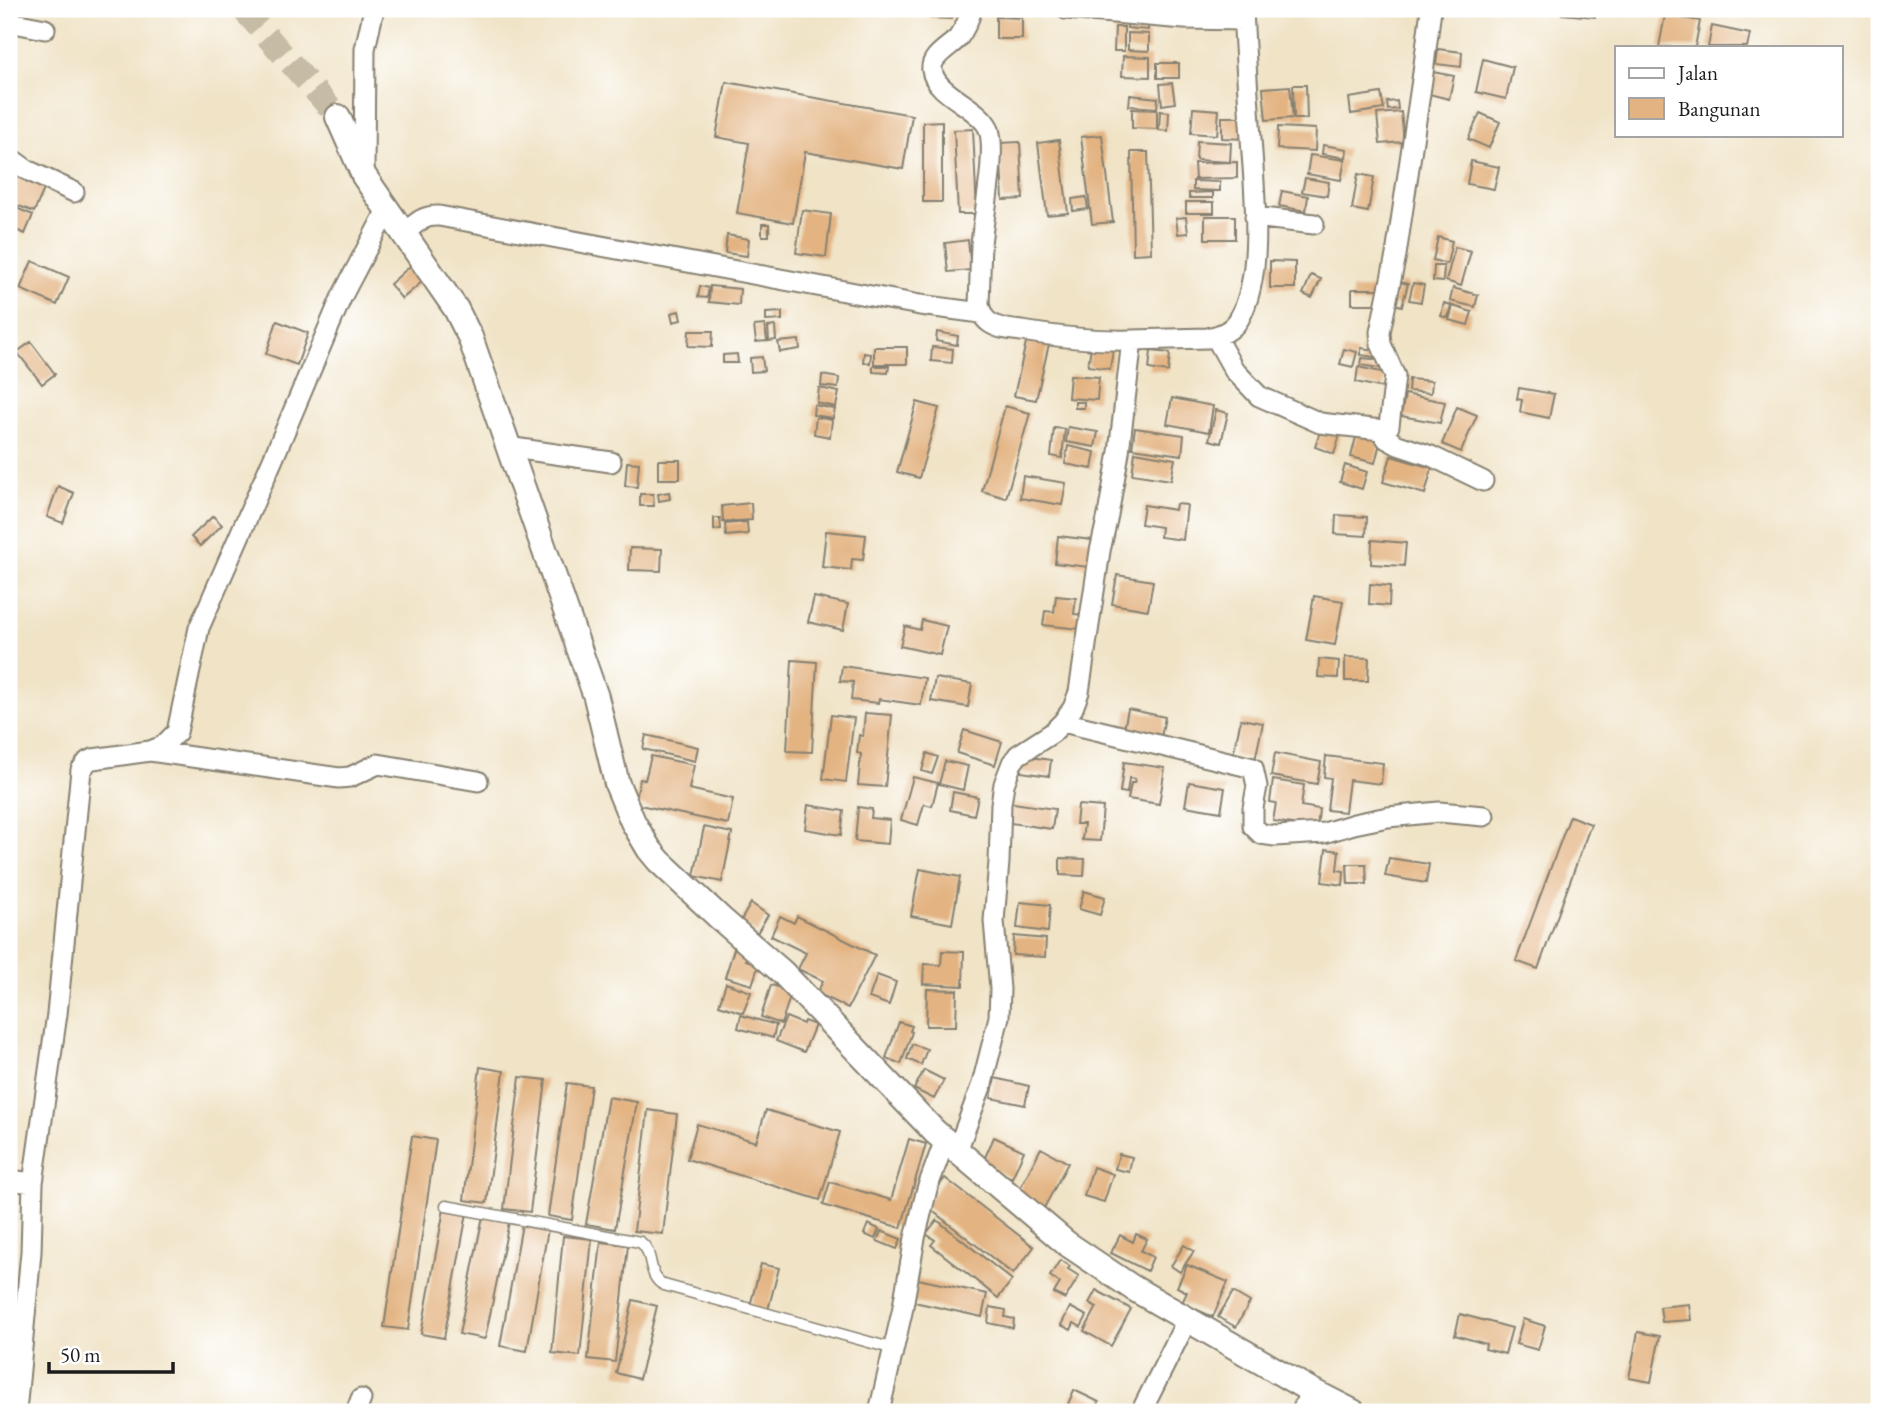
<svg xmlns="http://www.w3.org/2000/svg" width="1888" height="1421" font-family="'EB Garamond',serif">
<rect width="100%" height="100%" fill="#fff"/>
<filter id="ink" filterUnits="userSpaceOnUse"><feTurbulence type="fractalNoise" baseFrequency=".0143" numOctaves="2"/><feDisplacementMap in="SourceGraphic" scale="14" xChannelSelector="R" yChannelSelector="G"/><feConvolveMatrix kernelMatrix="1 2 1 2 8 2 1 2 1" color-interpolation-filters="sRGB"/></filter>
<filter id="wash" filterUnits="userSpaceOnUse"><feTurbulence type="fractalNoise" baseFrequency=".00686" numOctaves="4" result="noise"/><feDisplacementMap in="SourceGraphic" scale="28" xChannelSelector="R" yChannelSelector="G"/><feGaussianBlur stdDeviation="1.57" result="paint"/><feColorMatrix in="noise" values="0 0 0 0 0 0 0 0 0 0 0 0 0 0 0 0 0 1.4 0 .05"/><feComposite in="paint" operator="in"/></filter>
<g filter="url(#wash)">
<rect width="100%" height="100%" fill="#f0e3c6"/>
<g id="blocks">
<path fill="#e3b381" d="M931,9h22l-1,10 -22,-1z
M1563,9h32v8l-33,-3z
M1696,9h32l-1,6 -31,-5z
M1665,15l35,6 -5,26h-36z
M996,17l26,1v21h-26z
M1128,17l21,2 -1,11 -21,-2z
M1712,26l38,8 -3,13h-39z
M1115,27h9v24h-10z
M1128,33l21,1v17l-21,-1z
M1438,49l24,3 -1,15 -25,-3z
M1123,56l27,1v20l-28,-1z
M1483,59l30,8 -7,32 -30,-7z
M1157,63h22v15h-22z
M1433,72l21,4 -5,23 -20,-5z
M726,82l186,33 -9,54 -98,-17 -12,71 -56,-10 12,-70 -33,-6z
M1172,83l3,20 -13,2 -2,-21z
M1293,85h13l1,34h-13z
M1290,86l3,32 -27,2 -3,-32z
M1381,93l3,16 -33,5 -2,-16z
M1130,95l28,3 -1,10 -28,-2z
M1397,101l1,8 -10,1 -1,-8z
M1193,108l26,2 -2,25 -26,-2z
M1132,109l25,1v19l-25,-1z
M1160,111l9,1 -1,19 -9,-1z
M1401,112l3,30 -24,2 -3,-30z
M1480,113l20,9 -11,26 -21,-9z
M1222,117h24v22l-24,-1z
M942,121v81h-19v-80z
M1278,127l38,2 -1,22 -38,-2z
M973,129l4,85h-19l-4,-84z
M1102,135l11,87 -21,2 -11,-87z
M1059,140l9,73 -21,2 -9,-72z
M1197,141l34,2 -1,19 -34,-2z
M1020,142l3,57 -20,1 -3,-57z
M1323,145l24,4 -1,9 -24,-4z
M1131,152h17l3,101 -18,1z
M1310,155l35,5 -4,20 -34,-6z
M1471,161l28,6 -5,22 -27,-5z
M1237,162v16l-42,1 -1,-16z
M13,173l32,14 -11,25 -25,-10v-20z
M1358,174l16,3 -6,35 -16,-3z
M1305,178l24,4 -2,14 -25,-4z
M1193,181l27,1v9l-27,-1z
M1282,191l26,5 -2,15 -27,-5z
M1213,192v6h-24v-5z
M1086,197l2,12 -15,2 -1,-12z
M1186,202h28v11h-28z
M9,205l24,10 -8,19 -16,-7z
M802,210l29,4 -5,43 -30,-4z
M1205,216h30v23h-30z
M1186,217l2,16 -10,1 -2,-16z
M762,224h7v12h-7z
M727,235l22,4 -2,17 -22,-3z
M1438,237l14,4 -5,23 -14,-4z
M968,240l3,30 -23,2 -3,-29z
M1455,247l16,4 -10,35 -15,-5z
M417,260l13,15 -28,24 -12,-15z
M32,261l37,16 -12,28 -37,-16z
M1270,261l25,1v26h-25z
M1434,266h10l-1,16 -10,-1z
M1311,275l10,4 -9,19 -9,-4z
M1400,282l8,2 -6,22 -8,-2z
M1413,283l11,2 -3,17 -12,-2z
M700,286l9,2 -2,10 -9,-1z
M710,286l30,3 -1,16 -30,-3z
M1453,288l25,7 -3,12 -25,-6z
M1352,289h29v15h-29z
M1444,303l7,2 -3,13 -7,-2z
M1453,306l19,6 -4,13 -19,-5z
M679,311l2,9 -8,2 -2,-9z
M782,312v8l-16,1v-8z
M277,321l31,12 -11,32 -31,-11z
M765,325l2,16 -11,1 -2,-16z
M775,326l1,14 -7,1 -1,-14z
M689,331h24l-1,16 -24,-1z
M937,332l21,4 -1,9 -21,-4z
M1027,338l22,6 -13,56 -22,-4z
M799,340l1,9 -20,3 -2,-10z
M31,342l24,32 -13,10 -25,-32z
M874,347h33v17h-33z
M932,347l21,2 -1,14 -21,-2z
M1091,347l22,3 -3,19 -22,-3z
M1361,348l14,2 -1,7 -13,-2z
M1344,349l13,3 -4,15 -13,-3z
M1151,351l19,2 -2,19 -19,-3z
M864,353l7,1 -1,9 -7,-1z
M737,354l1,9h-15v-8z
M762,357l2,14 -13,1 -1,-14z
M1362,358l19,2 -2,8 -18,-3z
M873,366h16l-1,7 -15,-1z
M1358,367l28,6 -3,15 -27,-6z
M822,375l17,3 -1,10 -17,-2z
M1070,375l29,2 -2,23 -29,-2z
M1409,379l23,2 -1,12 -23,-2z
M819,388l20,4 -3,15 -19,-4z
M1519,388l35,6 -5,24 -29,-6 2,-12 -5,-1z
M1405,394l40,8 -5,21 -39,-7z
M1172,398l41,8 -4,26 -42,-8z
M917,402l22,6 -20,70 -22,-6z
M1075,402h9v6h-9z
M814,405l21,4 -2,9 -20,-3z
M1005,406l25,7 -24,85 -24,-7z
M1457,407l20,8 -16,37 -19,-8z
M1216,410l12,3 -7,30 -12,-3z
M816,417l16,3 -2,17 -16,-3z
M1068,427l30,5 -3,15 -29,-5z
M1054,428l11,1 -3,29 -11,-2z
M1135,428l49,7 -2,20 -50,-7z
M1321,429l19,6 -6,19 -19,-7z
M1357,433l24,6 -6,24 -24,-6z
M1068,446l27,6 -3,17 -27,-5z
M1135,452l40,7 -4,21 -39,-6z
M1391,456l41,12 -7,26 -42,-12z
M658,460h22v19h-22z
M627,462l12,1 -2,24 -12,-1z
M1345,465l22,7 -5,17 -22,-7z
M1023,476l43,7 -4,22 -42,-7z
M58,486l16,7 -11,30 -16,-6z
M669,492l1,7 -11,2 -1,-7z
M640,494h13l1,12h-14z
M751,503l1,17 -29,2 -1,-16z
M1176,504l11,1 -4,35 -23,-3 1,-10 -20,-3 3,-19 31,5z
M1336,515l31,2 -1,19 -31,-2z
M213,516l9,9 -22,21 -9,-9z
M714,518h6l1,11 -7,1z
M747,522l1,12 -22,2 -1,-12z
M826,531l40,4 -3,25 -11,-1 -1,11 -29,-3z
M1058,536l34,4 -3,27 -34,-4z
M1372,540l34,3 -2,23 -33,-2z
M630,548l32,1 -1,22 -32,-1z
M1117,575l36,6 -5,29 -36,-6z
M1370,584l20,2 -1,20 -20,-2z
M1056,596l20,2 -2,16 8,1 -2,14 -37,-4 2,-14 9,1z
M1314,596l29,5 -8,44 -29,-5z
M814,597l34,7 -5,26 -35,-8z
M922,620l25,6 -7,29 -40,-9 5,-20 15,4z
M1345,657l24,1 -1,23h-23z
M1319,659l20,2 -1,17 -20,-1z
M792,660l25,2 -5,90 -25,-1z
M842,666l83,12 -4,27 -42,-6 -1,4 -27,-3 2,-18 -13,-1z
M935,678l37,6 -4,23 -37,-6z
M1128,709l37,8 -4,20 -37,-8z
M865,713l27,2 -7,72 -27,-2 3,-31 -4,-1 2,-18 4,1z
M831,715l23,3 -8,64 -23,-3z
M1241,719l22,4 -8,37 -22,-5z
M964,730l38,12 -7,23 -38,-12z
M646,735l52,12 -3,14 -52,-12z
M927,753l11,4 -6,17 -10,-3z
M1275,753l46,9 -4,22 -46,-8z
M651,756l43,9 -5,24 44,10 -5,25 -93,-20 5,-25 5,1z
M1023,756l28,4 -2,16 -28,-4z
M1326,756l57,7 -2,21 -32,-4 -4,32 -18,-2 4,-32 -7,-1z
M945,761l23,5 -5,24 -24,-6z
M1124,762l41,6 -6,36 -31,-5 3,-16h3l1,-4 -6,-1 -2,15 -7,-1z
M913,777l25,6 -6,23 -8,-2 -6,21 -17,-5z
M1273,780l31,5 -3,21 18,3 -2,19 -44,-7 3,-18 -6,-1z
M1189,782l36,6 -4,24 -36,-6z
M953,792l25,5 -4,18 -24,-5z
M1007,802l48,7 -3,20 -48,-7z
M808,805l36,6 -3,24 -36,-6z
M1078,805l25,2 -3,34 -18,-1 2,-16h-8z
M858,807l14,2 -1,9 19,2 -2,24 -33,-3z
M1570,816l21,8 -53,145 -22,-8z
M704,827l28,6 -10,49 -28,-6z
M1326,849l13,2 -2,19 7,1 -1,14 -21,-3z
M1060,858l25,1 -1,17 -24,-1z
M1389,858l40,6 -3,19 -41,-7z
M1347,864h19l1,20h-19z
M920,869l40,8 -8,47 -41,-8z
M1084,891l21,6 -5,18 -21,-6z
M1020,902l30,3 -2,27 -31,-4z
M751,903l17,12 -11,18 -17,-11z
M780,916l14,7 3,-7 78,39 -27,53 -31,-15 6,-12 -25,-12 8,-16 -35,-17z
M1014,936l32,3 -1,18 -32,-2z
M735,946l14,5 -3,9 13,4 -7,21 -27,-8z
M942,951l22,1 -1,34 -40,-2 1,-20 17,1z
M877,975l19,7 -7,23 -20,-7z
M726,983l25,9 -8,21 -24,-8z
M771,985l21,6 -11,33 -20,-7z
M927,989l30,1 -1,36h-30z
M741,1015l35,10 -3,13 -35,-10z
M786,1017l17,7 1,-3 11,4 -11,27 -28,-11z
M899,1022l13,4 -2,5 2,1 -11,32 -15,-6z
M912,1044l15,5 -6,16 -14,-6z
M480,1067l24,4 -17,132 -23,-3z
M924,1070l20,10 -10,19 -20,-10z
M520,1077l26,3 -16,132 -26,-3z
M995,1078l34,8 -4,19 -34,-7z
M567,1083l24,3 -19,134 -24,-4z
M608,1097l29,5 -22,127 -29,-5z
M648,1110l29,4 -14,120 -29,-3z
M766,1110l74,22 -20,68 -133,-41 10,-35 59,18z
M412,1136l24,4 -28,190 -24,-3z
M994,1137l30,14 -12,27 -30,-14z
M909,1139l17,5 -25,84 -78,-23 7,-23 61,18z
M1041,1148l27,15 -25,47 -27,-14z
M1119,1154l13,3 -3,15 -14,-3z
M1093,1167l20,7 -9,28 -20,-6z
M945,1178l89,69 -21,27 -88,-69z
M444,1209l23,4 -23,125 -23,-4z
M483,1216l26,6 -24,117 -26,-5z
M937,1220l75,60 -14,18 -67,-53 4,-5 -9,-6z
M522,1224l26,5 -21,122 -27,-5z
M868,1224l11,5 -4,10 -11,-5z
M881,1231l20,8 -4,10 -20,-8z
M1136,1234l11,5 -6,12 12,6 -6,14 -36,-18 9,-18 13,7z
M563,1236l29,3 -12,117 -28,-3z
M601,1242l27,3 -13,117 -27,-3z
M1184,1245l10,6 -14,21 -9,-6z
M1060,1260l10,6 -2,3 11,7 -14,23 -11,-6 6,-10 -10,-7z
M761,1264l18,4 -11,42 -18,-4z
M1187,1265l41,17 -15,35 -31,-14 5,-11 -10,-5z
M918,1279l69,15 -5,23 -68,-15z
M1096,1290l35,19 -20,37 -27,-15 13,-24 -8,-4z
M1233,1292l17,10 -14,25 -18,-10z
M633,1300l24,6 -18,73 -23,-6z
M1689,1304l2,16 -29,2 -2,-15z
M990,1307l16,3 -1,7 9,2 -1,9 -25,-5z
M1070,1307l17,9 -6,11 -7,-4 -3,7 -10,-5z
M1460,1314l52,14 -7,26 -20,-5 1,-5 -31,-9z
M1523,1319l22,7 -7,24 -22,-6z
M1638,1332l22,4 -9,46 -22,-4z
M1074,1390l25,12 -4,10h-9l-18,-8z"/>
</g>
</g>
<g filter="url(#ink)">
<use href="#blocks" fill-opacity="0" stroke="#868071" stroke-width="2"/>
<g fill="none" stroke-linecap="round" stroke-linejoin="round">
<path stroke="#c6bba4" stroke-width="24" stroke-dasharray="24 12" stroke-linecap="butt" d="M243,9l95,108"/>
<defs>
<path id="service" d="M446,1206l194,36c15,10 6,34 24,43l230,64"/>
<path id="minor" d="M972,9c-3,10 -8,21 -14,29 -8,9 -28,18 -26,32 3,24 45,36 56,57 10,21 -5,91 -7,118 -1,20 -1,39 -2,59 2,8 4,14 11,19 9,6 21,7 32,8 37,6 73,10 110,9
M1066,9l118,10 59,1
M9,22l36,7
M9,157l18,13 47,22
M364,172l1,-123 9,-40
M1255,217l59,7
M405,233c11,-10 18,-18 34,-17l481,89 61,8
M1215,336l19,34 25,26 61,27 61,7 8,-4 6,-50 -14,-32 -1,-12 16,-77 27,-182 8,-64
M1381,430l6,9 11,6 33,11 52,25
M507,447l104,15
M1063,722l190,46 4,18 -4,22v18l8,8 14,2 49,-3 30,-9 34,-7 51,-5 45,4
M150,751l189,27 11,-1 28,-13 100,17
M957,1151l25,-67 17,-67 1,-28 -6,-68 5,-59 2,-58 3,-20 8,-21 6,-8 34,-22 11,-11 10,-14 6,-16 21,-141 8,-36 11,-63 13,-112 76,-2c13,-3 24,-7 31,-19 26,-45 15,-130 12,-181 -3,-43 -6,-86 -8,-129
M9,1180l24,3
M16,1412l15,-160 2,-69 24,-169 24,-244 7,-9 5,-2 57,-8 13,-5 14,-14 22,-104 74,-169 69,-163 45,-86
M356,1412l5,-13
M879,1412l23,-100 13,-74 12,-49 18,-49
M1141,1412l46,-92
M1302,1412l8,-22"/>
<path id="tertiary" d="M338,117l26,59 92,133 14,28 126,360 21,87 16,38 16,27 10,12 62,58 61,53 153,160 131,111 67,45 177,102 43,22"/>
</defs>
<use href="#service" stroke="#868071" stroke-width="13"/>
<use href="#minor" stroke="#868071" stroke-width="23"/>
<use href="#tertiary" stroke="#868071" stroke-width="28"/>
<use href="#service" stroke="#fff" stroke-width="10"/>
<use href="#minor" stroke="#fff" stroke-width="19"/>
<use href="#tertiary" stroke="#fff" stroke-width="24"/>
</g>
</g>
<rect width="1888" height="1421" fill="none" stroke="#fff" stroke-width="35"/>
<rect x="1615" y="46" width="228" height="91" fill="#ffffff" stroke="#a4a4a4" stroke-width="2"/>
<rect x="1629" y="68" width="35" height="10" fill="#ffffff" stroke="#a4a4a4" stroke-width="2"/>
<text x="1678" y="80" font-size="21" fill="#1c1c1c">Jalan</text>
<rect x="1629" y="98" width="35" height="21" fill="#e3b381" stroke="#a4a4a4" stroke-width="2"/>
<text x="1678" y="116" font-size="21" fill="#1c1c1c">Bangunan</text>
<path d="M49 1362v10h124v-10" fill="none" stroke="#1c1c1c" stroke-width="3.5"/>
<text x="60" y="1362" font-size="21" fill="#1c1c1c" stroke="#ffffff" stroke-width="5" paint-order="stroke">50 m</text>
</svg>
